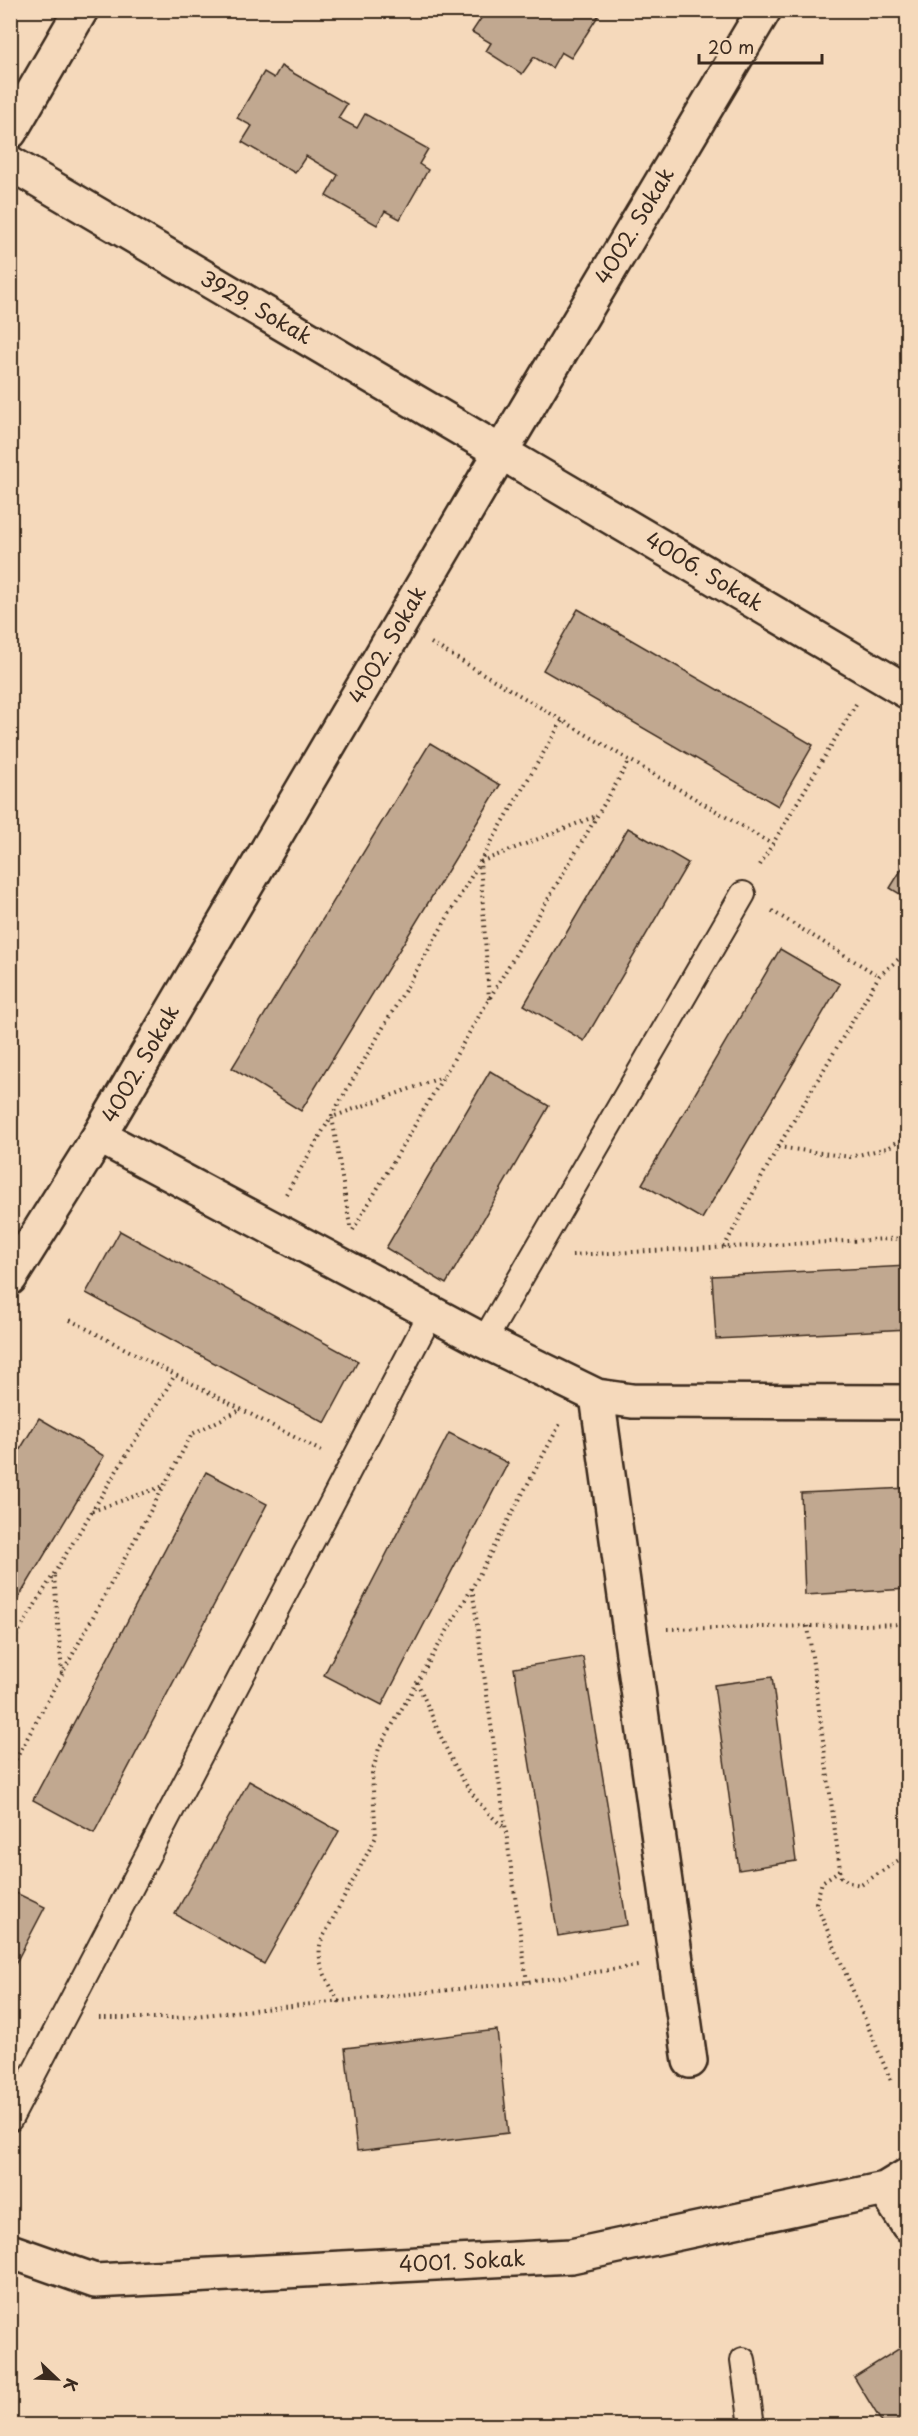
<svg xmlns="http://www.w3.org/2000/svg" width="918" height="2436" font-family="'Playpen Sans',sans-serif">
<rect width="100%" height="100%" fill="#f5d9bb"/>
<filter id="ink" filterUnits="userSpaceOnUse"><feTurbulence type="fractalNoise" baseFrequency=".0167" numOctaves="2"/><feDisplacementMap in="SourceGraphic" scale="12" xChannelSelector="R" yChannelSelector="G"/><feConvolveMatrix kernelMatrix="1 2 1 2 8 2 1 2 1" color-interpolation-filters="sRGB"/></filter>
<g filter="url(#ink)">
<path fill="#c1a890" stroke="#3b2a1e" stroke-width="1.5" d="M479,10h123l-31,48 -10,-6 -9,16 -18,-11 -12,17 -36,-23 5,-8 -19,-11 12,-18z
M281,66l66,38 -9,14 19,10 8,-14 63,35 -9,15 9,6 -28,49 -15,-8 -8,14 -51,-29 12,-21 -32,-19 -11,17 -53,-31 10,-16 -15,-8 27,-46 10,6z
M578,609l235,136 -35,61 -235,-136z
M430,743l70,42 -199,326 -69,-43z
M628,828l60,35 -104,178 -60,-36z
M908,859v40l-18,-11z
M780,949l60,35 -138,235 -60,-35z
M490,1071l59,35 -103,178 -60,-36z
M120,1231l238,130 -33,62 -239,-130z
M908,1266v63l-192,10 -4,-63z
M39,1418l65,38 -94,156v-146z
M449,1433l59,30 -126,242 -58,-30z
M206,1472l61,32 -173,329 -61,-33z
M908,1488v101l-103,6 -4,-102z
M583,1657l44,268 -69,11 -44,-268z
M772,1677l24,184 -57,9 -25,-185z
M249,1781l90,50 -75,133 -89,-50z
M10,1890l35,17 -35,67z
M497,2030l11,103 -151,18 -12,-103z
M908,2343v83h-24l-30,-49z"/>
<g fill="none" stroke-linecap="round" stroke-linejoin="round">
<defs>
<path id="service" d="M484,1341l259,-447
M10,2119l421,-806
M743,2360l9,66"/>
<path id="minor" d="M10,132l71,-122
M10,163l898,529
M99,1136l385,205 113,55 35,5 276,1
M10,1278l89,-142 402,-684 263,-442
M597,1396l93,665
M885,2189l23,36
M10,2251l85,30 476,-25 314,-67 23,-14"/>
</defs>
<use href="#service" stroke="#3b2a1e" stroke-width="28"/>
<use href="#minor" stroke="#3b2a1e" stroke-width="38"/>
<path stroke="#3b2a1e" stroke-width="4" stroke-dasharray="1.5 4.5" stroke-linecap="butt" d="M431,643l341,201
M760,865l96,-161
M772,911l107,65
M489,999l-9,-137 116,-46
M778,1147l72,10 37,-9 21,-13
M286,1194l276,-473
M350,1226l-18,-109 111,-40
M353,1230l277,-470
M724,1247l54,-100 101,-171 29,-25
M572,1255l336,-17
M70,1320l251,131
M92,1511l72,-25
M54,1576l8,97
M472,1588l55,394
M808,1626l33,251 9,6 11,2 47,-31
M667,1629l241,-5
M10,1646l165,-271
M417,1682c25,54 40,108 88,146
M10,1770l182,-336 50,-25
M840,1870l-18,12 -6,21 75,178
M339,2002c-10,-20 -24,-38 -18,-61l55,-104 -4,-63 7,-26 93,-160 89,-166
M99,2018h76l352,-36 111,-16"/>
<use href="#service" stroke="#f5d9bb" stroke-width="24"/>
<use href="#minor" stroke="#f5d9bb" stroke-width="33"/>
</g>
</g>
<g text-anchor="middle" stroke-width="5" stroke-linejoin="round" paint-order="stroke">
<g font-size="21" fill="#3b2a1e" stroke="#f5d9bb">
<text transform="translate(635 226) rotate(-59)" y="7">4002. Sokak</text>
<text transform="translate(256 308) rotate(30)" y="7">3929. Sokak</text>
<text transform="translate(704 572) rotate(31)" y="7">4006. Sokak</text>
<text transform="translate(388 645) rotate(-60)" y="7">4002. Sokak</text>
<text transform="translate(141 1064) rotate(-60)" y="7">4002. Sokak</text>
<text transform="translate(462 2262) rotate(-3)" y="7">4001. Sokak</text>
</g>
</g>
<rect width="918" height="2436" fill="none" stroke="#f5d9bb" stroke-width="36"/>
<rect x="18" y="18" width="882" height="2400" fill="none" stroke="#3b2a1e" stroke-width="2" filter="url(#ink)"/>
<g transform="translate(57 2379) rotate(113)" stroke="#f5d9bb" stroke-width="4.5" paint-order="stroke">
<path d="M0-4.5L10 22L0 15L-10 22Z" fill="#3b2a1e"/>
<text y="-9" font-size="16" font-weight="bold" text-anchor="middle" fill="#3b2a1e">K</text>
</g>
<path d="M699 54v9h123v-9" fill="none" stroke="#3b2a1e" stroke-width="3"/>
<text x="708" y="54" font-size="18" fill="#3b2a1e" stroke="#f5d9bb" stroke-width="4.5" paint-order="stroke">20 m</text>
</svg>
